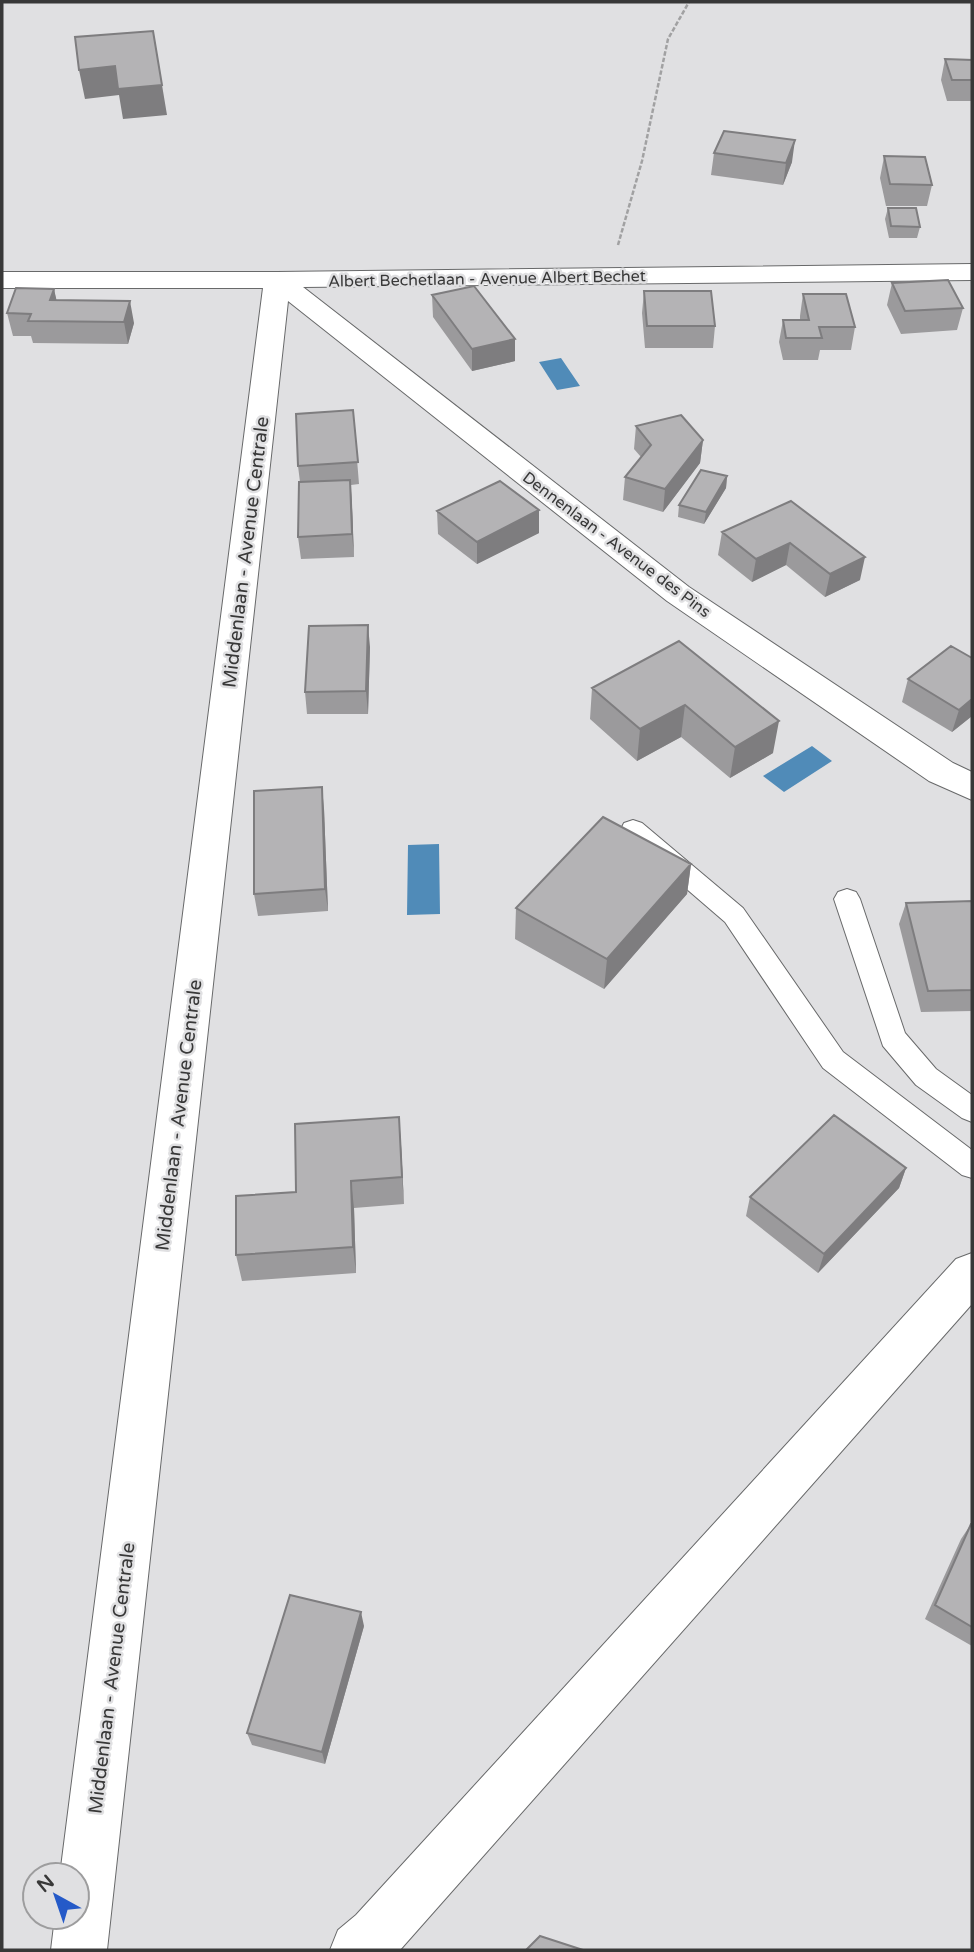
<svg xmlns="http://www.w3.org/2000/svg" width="974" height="1952" font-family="'Varela Round',sans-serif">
<rect width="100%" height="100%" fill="#e0e0e2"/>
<path fill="#508bb8" d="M561,358l19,28 -23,4 -18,-28z
M812,746l20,15 -48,31 -21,-16z
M439,844l1,70 -33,1 1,-70z"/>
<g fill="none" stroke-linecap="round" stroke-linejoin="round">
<defs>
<path id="service" d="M633,820l9,3 101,85 100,144 129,98v28l-10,-3 -139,-107 -98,-146 -101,-87 -3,-6 3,-6z
M847,889l9,3 4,7 45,134 31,36 36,26v27l-10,-4 -46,-33 -33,-39 -49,-147 4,-7z"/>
<path id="minor" d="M972,264v16l-669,7 386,300 264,176 19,9v28l-43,-19 -262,-180 -379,-300 -181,1649h-56l4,-33h22v-42h-17l203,-1587h-261v-16h275z
M972,1253v51l-572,646h-70l8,-20 18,-15 600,-656z"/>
</defs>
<use href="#service" stroke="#68696a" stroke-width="2"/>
<use href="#minor" stroke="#68696a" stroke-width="2"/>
<path stroke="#a1a1a2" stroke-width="2.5" stroke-dasharray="4.5 2" stroke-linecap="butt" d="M618,245l24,-84 26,-122 21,-37"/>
<use href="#service" fill="#fff" fill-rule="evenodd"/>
<use href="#minor" fill="#fff" fill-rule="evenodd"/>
</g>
<path fill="#9b9a9c" d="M945,59l27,1v41h-25l-6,-21z
M714,153l78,9 -9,23 -72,-10z
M884,157l48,28 -5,21h-41l-6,-28z
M888,208l32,19 -3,11h-28l-4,-19z
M892,283l71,25 -6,22 -56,4 -14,-29z
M54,289l2,11 78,23 -6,21 -95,-1 -2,-7h-18l-6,-23z
M644,291l71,35 -2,22h-68l-3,-35z
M803,294l52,33 -4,23h-31l-2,10h-35l-4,-18 4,-22h17v-4z
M432,295l83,44v22l-43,10 -39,-54z
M353,410l6,74 -8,1 3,72 -53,2 -3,-22 2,-55 -2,-16z
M636,426l67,14 -3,23 -37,49 -40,-12 2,-23 16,-20 -7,-8z
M727,476l-1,12 -22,36 -26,-7 1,-12z
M791,501l69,79 -35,17 -39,-32 -34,17 -34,-27 4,-23z
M539,510v23l-62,31 -39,-30 -1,-23z
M679,641l94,112 -43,25 -49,-41 -44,24 -47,-42 2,-31z
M370,647l-2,67h-61l-2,-22z
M972,658v58l-20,16 -50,-30 6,-23z
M324,809l4,102 -70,5 -4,-22z
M691,864l-4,30 -83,95 -89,-50 1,-31z
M972,901v110l-51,1 -22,-88 7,-21z
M401,1145l3,59 -50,4 2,65 -114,8 -6,-26 60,-63z
M906,1168l-7,20 -81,85 -72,-57 4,-19z
M971,1524h1v122l-47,-27 36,-80z
M364,1626l-39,138 -73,-19 -5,-12z"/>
<path fill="#7e7d7f" d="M115,66l47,19 5,30 -44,4 -4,-24 -34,4 -6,-29z
M795,140l-3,22 -9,23 3,-22z
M54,289l5,22 -4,11 -5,-22z
M130,301l4,22 -6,21 -4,-22z
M515,339v22l-43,10v-22z
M703,440l-3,23 -37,49 2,-23z
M727,476l-1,12 -22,36 2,-12z
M350,480l2,23 2,54 -2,-23z
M539,510v23l-62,31v-22z
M790,543l-4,22 -34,17 4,-23z
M865,557l-5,23 -35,17 5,-23z
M368,625l2,22 -2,67 -2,-23z
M972,699v17l-20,16 7,-22z
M685,705l-4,32 -44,24 3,-32z
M779,721l-6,32 -43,25 5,-31z
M322,787l2,22 4,102 -3,-22z
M691,864l-4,30 -83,95 3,-30z
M399,1117l2,28 3,59 -2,-27z
M906,1168l-7,20 -81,85 6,-19z
M351,1181l3,27 2,65 -3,-26z
M361,1612l3,14 -39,138 -3,-12z"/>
<path fill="#b4b3b5" stroke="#7e7d7f" stroke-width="2" d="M153,31l9,54 -44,4 -3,-23 -36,4 -4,-33z
M945,59l27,1v20h-20z
M724,131l71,9 -9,23 -72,-10z
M884,156l41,1 7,28 -42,-1z
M888,208h28l4,19 -29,-1z
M948,280l15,28 -58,3 -13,-28z
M474,286l41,53 -43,10 -40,-54z
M16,288l38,1 -4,11 80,1 -6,21 -96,-1 3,-7 -24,-1z
M644,291h67l4,35h-68z
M803,294h43l9,33h-36l3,11h-36l-3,-18h26z
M353,410l5,52 -60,4 -2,-52z
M681,415l22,25 -38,49 -40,-12 26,-32 -15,-19z
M701,470l26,6 -21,36 -27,-7z
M350,480l2,54 -54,3 1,-55z
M500,481l39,29 -62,32 -40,-31z
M791,501l74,56 -35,17 -40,-31 -34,16 -34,-27z
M368,625l-2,66 -61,1 4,-66z
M679,641l100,80 -44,26 -50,-42 -45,24 -48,-41z
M951,646l21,12v41l-13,11 -51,-31z
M322,787l3,102 -71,5v-103z
M603,817l88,47 -84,95 -91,-51z
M972,901v89l-44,1 -22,-88z
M834,1115l72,53 -82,86 -74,-57z
M399,1117l3,60 -51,4 2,66 -117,8v-59l60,-4 -1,-68z
M971,1524h1v103l-37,-22z
M290,1595l71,17 -39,140 -75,-19z
M540,1936l43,14h-57z"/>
<g text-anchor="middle" stroke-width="5" stroke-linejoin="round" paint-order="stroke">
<g font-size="16" fill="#383838" stroke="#e0e0e2">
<text transform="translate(487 278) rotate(-1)" y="6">Albert Bechetlaan - Avenue Albert Bechet</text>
<text transform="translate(617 544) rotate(37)" y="6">Dennenlaan - Avenue des Pins</text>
</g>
<g font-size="19" fill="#383838" stroke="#e0e0e2">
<text transform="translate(245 552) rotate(-83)" y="7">Middenlaan - Avenue Centrale</text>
<text transform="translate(178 1115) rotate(-83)" y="7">Middenlaan - Avenue Centrale</text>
<text transform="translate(111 1678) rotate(-83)" y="7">Middenlaan - Avenue Centrale</text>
</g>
</g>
<rect width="974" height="1952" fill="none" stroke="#383838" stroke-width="7"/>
<g transform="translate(56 1896) rotate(320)"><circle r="33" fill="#e0e0e2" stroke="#9d9d9e" stroke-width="2"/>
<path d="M0-5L12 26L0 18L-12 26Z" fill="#255ac8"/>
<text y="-10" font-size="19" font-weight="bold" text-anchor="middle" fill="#383838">N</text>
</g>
</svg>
